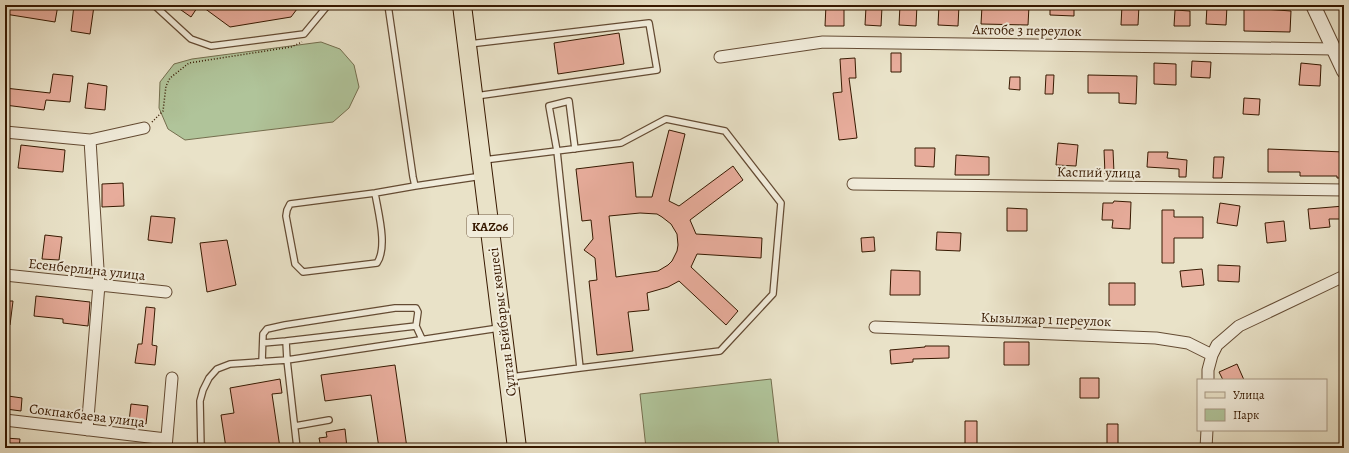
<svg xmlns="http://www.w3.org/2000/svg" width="1349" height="453" font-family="Alegreya,serif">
<rect width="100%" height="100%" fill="#e9e2c8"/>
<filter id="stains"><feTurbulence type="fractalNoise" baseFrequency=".005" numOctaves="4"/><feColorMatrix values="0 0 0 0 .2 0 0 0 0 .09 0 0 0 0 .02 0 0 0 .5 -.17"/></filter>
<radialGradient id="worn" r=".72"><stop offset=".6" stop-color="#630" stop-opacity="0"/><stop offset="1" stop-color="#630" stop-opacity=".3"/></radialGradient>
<path fill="#b0c49a" stroke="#746e4e" d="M321,42l19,7 14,16 5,22 -10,21 -16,14 -148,18 -17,-11 -9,-21 1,-26 14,-18 18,-5z
M771,379l8,69h-133l-6,-54z"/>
<path fill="#e7ac9b" stroke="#371901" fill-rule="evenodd" d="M5,5h53l-3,17 -50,-8z
M74,5l20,1 -4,28 -19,-3z
M174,5h25l-8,12z
M200,5h100l-9,12 -61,10z
M826,5h18v21h-19z
M900,5h17l-1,21 -17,-1z
M939,5h20l-1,21 -20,-1z
M1050,5h24v11l-24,-1z
M1122,5h17l-1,20h-17z
M1244,5l20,1v3l27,2 -1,21 -46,-1z
M982,6l31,1v-1h16l-1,19 -47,-1z
M1207,6h20l-1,19 -20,-1z
M866,7h16l-1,19 -16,-1z
M1175,10l15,1v15h-16z
M619,33l5,31 -66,10 -4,-31z
M891,53h10v19h-10z
M855,58l1,20h-7l8,60 -18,2 -6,-47 9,-1 -2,-33z
M1192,61l19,1 -1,16 -19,-1z
M1154,63l22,1v21l-22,-1z
M1301,63l20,2 -1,21 -21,-1z
M53,74l20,2 -3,26 -24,-2 -2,10 -39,-5v-17l45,5z
M1046,75h8l-1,19h-8z
M1088,75l49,1 -1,28 -17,-1v-10h-31z
M1010,77h10v13l-11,-1z
M88,83l19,3 -2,24 -20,-2z
M1244,98l16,1 -1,16 -16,-1z
M669,130l16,4 -16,67 10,5 54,-40 10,14 -53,40 6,14 66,4 -1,20 -64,-4 -6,13 47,44 -12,14 -47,-44 -11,6 -21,6 2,17 -21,2 5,39 -36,4 -8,-74 8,-1 -2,-22 -11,-8 9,-11 -2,-19 -9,1 -6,-52 57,-7 3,35h16zM640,213l17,1 5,3 9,7 6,10 1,11 -1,6 -5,10 -4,4 -10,6 -42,6 -7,-61z
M1058,143l20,2 -2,21 -20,-1z
M21,145l44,5 -2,22 -45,-4z
M915,148h20l-1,19 -19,-1z
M1268,149l76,3v26h-7v-2h-37v-4h-32z
M1104,150h9l1,23 -9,1z
M1148,152h20l-1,6 20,2 -1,17h-7v-8l-32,-2z
M956,155l33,2v18h-34z
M1214,157h10l-2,21h-9z
M123,183l1,23 -22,1v-23z
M1114,201l17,1 -1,27 -18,-1 1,-8h-11l1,-17h10z
M1220,203l20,3 -3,20 -20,-3z
M1344,206v13h-15l1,8 -20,2 -2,-20z
M1007,208l20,1v22h-20z
M1162,210h12v7h29v21h-29v25h-12z
M151,216l24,2 -3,25 -24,-3z
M1284,221l2,20 -19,2 -2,-20z
M937,232l24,1 -1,18 -24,-1z
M45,235l17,2 -3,23 -17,-1z
M874,237l1,14 -13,1 -1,-14z
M227,240l9,45 -29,7 -7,-49z
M1218,265l22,1 -1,16 -21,-1z
M1202,269l2,16 -22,2 -2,-16z
M891,270l29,1v24h-30z
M1109,283h26v22h-26z
M36,296l54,6 -2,24 -25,-3v-4l-29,-3z
M5,301h8l-3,24h-5z
M146,307l9,1 -3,37 5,1 -2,19 -20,-2 3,-19h4z
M1004,342h25v23h-25z
M925,346h24v12l-36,1v3l-22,2 -1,-14 35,-3z
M1237,364l7,16h-21l-4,-8z
M395,365l12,83h-28l-8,-53 -46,6 -4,-26z
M1080,378h19v20h-19z
M280,379l2,14 -10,1 8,54h-54l-5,-33 13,-2 -4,-25z
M8,396l14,2 -1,13 -15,-2z
M131,404l17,2 -2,18 -17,-2z
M965,421h12v27h-12z
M1107,424h11v21h-11z
M345,429l2,19h-26l-2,-10 8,-1 -1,-5z
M5,438l15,1 -1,9h-14z"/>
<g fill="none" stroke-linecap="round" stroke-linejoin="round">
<defs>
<path id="service" d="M154,5l37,34 20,7 93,-12 24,-29
M388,5l25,172 2,9 67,-10
M469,44l180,-21 8,47 -181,26
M484,160l137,-17 45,-24 59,12 56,72 -8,91 -53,57 -140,17 -23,-217 -8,-45 20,-5 6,48
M375,193c3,19 13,54 2,70l-74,9 -8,-8 -9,-48 1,-6 3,-6 85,-11 40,-7
M263,343l23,-2
M262,362l1,-28 4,-5 18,-4 110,-17h21l2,4 -2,14
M511,377l69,-9
M295,426l34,-6
M201,448l-1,-47 3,-11 6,-12 8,-9 13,-5 57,-4 212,-32
M297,448l-10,-88 -1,-19 130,-15 6,13"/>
<path id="minor" d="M720,57l103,-15 511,7
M5,132l85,8 54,-12
M853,184l491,6
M5,275l161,17
M875,327l281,11 32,5 24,12
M1208,380v-10l4,-15 5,-10 22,-19 105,-50
M5,420l161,19
M87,430l12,-145 -9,-145
M166,448l6,-70
M1206,448l1,-18"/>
<path id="tertiary" d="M1313,5l31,66"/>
<path id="primary" d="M462,5l55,443"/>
</defs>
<use href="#service" stroke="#644b33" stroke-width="8"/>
<use href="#minor" stroke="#644b33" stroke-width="13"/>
<use href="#tertiary" stroke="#644b33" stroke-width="16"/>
<use href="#primary" stroke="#371901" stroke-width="20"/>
<path stroke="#371901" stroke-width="1.5" stroke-dasharray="1 2" stroke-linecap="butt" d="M152,122l11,-11 3,-25 4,-8 19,-15 102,-16 11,-5"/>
<use href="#service" stroke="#f1ecdb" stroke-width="5.5"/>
<use href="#minor" stroke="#f1ecdb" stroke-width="11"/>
<use href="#tertiary" stroke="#f1ecdb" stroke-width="14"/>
<use href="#primary" stroke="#e9e2c8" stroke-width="18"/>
</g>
<g text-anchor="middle" stroke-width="4" stroke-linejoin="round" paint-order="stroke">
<rect fill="#f1ecdb" stroke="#6f5842" stroke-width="1" x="467" y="215" width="46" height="22" rx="3"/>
<g font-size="13" font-weight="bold" fill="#371901">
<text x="490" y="231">KAZ06</text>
</g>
<g font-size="14" fill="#371901" stroke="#f1ecdb">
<text transform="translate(1027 30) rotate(1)" y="5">Актобе 3 переулок</text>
<text transform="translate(1099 172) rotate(1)" y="5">Каспий улица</text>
<text transform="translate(87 269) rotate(6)" y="5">Есенберлина улица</text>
<text transform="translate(1046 319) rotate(2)" y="5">Кызылжар 1 переулок</text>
<text transform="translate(502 322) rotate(-97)" y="5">Сұлтан Бейбарыс көшесі</text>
<text transform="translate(87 415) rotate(7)" y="5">Сокпакбаева улица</text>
</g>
</g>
<rect width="1349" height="453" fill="none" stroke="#e9e2c8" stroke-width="20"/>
<rect x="6" y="6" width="1337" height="441" fill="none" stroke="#371901" stroke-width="2"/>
<rect x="10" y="10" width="1329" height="433" fill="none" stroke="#371901"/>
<rect x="1197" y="379" width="130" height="52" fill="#f1ecdb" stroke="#a79884"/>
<rect x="1205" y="392" width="20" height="6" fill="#e9e2c8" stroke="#a79884"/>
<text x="1233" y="399" font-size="12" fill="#371901">Улица</text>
<rect x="1205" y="409" width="20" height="12" fill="#b0c49a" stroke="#a79884"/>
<text x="1233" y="419" font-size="12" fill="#371901">Парк</text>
<rect width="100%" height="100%" filter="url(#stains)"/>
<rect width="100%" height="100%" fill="url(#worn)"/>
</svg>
